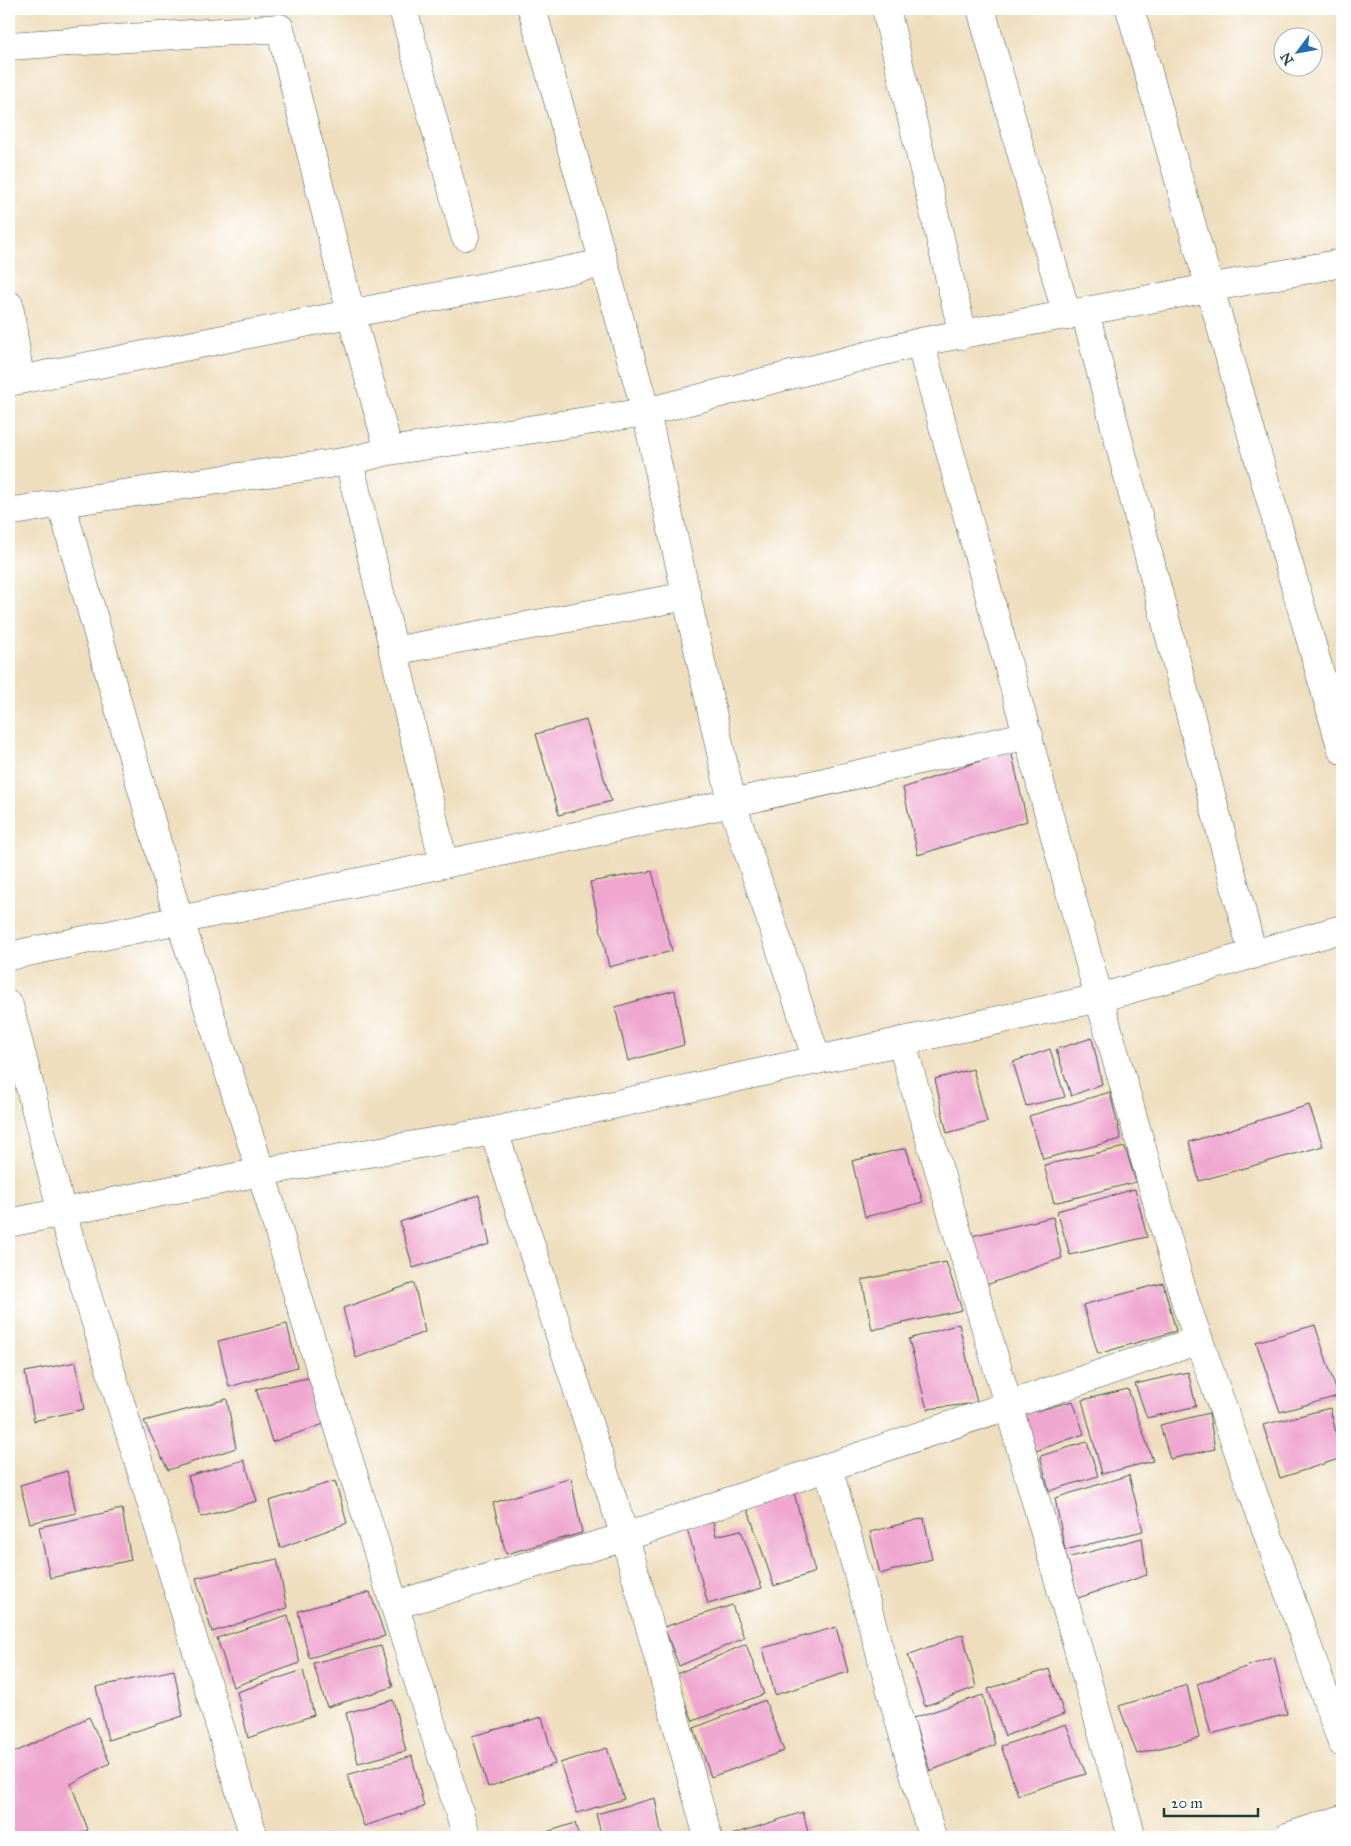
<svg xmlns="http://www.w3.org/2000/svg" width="1351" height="1846" font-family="'IM FELL Great Primer',serif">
<rect width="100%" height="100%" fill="#fff"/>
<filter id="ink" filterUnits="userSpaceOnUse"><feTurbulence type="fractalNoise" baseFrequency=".02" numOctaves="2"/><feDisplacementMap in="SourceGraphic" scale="10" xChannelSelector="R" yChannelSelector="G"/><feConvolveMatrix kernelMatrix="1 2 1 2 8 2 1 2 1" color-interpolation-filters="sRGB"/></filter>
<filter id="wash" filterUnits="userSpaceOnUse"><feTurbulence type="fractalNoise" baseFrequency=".0096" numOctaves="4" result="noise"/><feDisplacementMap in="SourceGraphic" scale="20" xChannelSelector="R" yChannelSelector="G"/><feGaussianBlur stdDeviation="1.12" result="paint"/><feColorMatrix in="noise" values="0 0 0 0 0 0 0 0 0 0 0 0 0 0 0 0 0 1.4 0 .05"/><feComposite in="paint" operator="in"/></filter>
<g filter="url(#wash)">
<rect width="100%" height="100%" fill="#efdebd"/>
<g id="blocks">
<path fill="#efa6cf" d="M586,720l25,81 -52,14 -23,-81z
M1011,750l16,71 -109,34 -15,-67z
M652,871l20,80 -63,16 -19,-85z
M675,990l9,55 -56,16 -13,-54z
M1092,1038l10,46 -31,12 -15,-47z
M1050,1049l15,48 -39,9 -13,-44z
M973,1069l14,53 -40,11 -12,-54z
M1110,1092l11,47 -78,20 -14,-43z
M1309,1105l14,41 -124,35 -10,-39z
M1125,1147l11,35 -82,21 -10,-38z
M906,1148l17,54 -58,15 -13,-56z
M1135,1189l12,48 -77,18 -13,-44z
M479,1195l11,49 -77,24 -13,-46z
M1053,1217l9,41 -76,27 -15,-49z
M946,1262l16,48 -90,20 -10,-50z
M414,1283l11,49 -69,26 -13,-50z
M1163,1283l13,48 -78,23 -15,-49z
M287,1324l10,43 -68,20 -11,-46z
M959,1324l18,79 -50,6 -18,-70z
M1315,1325l23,71 -58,16 -24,-70z
M76,1362l8,47 -50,12 -9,-49z
M1188,1372l8,34 -49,12 -12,-34z
M312,1377l12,47 -52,18 -16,-53z
M1128,1389l25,72 -51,13 -20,-74z
M227,1399l9,49 -68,22 -24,-49z
M1073,1401l11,33 -48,17 -11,-37z
M1330,1408l12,50 -62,20 -17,-53z
M1209,1413l6,36 -45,10 -10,-34z
M1087,1442l11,34 -49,15 -9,-35z
M244,1460l13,41 -56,16 -13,-41z
M67,1471l9,42 -46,10 -10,-38z
M1129,1475l14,56 -78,19 -10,-52z
M571,1478l11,55 -76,21 -13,-51z
M335,1481l12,42 -67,25 -11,-47z
M794,1493l21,79 -41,14 -28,-82z
M122,1509l9,51 -81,18 -11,-51z
M924,1518l8,41 -52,15 -10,-42z
M713,1522l3,14 25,-6 21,58 -54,16 -21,-76z
M1142,1538l5,37 -69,23 -11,-40z
M277,1559l10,49 -75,24 -16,-54z
M370,1592l15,44 -76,22 -11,-47z
M732,1605l12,33 -65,28 -15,-39z
M288,1615l12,48 -67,24 -16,-49z
M836,1627l12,45 -73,23 -12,-47z
M963,1634l13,53 -51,19 -17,-51z
M746,1644l18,50 -71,27 -19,-46z
M381,1646l12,41 -66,20 -14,-44z
M1274,1657l13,57 -76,20 -14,-50z
M1342,1657v16l-6,-14z
M1049,1669l15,45 -59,22 -17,-47z
M174,1670l9,46 -75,24 -12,-53z
M303,1670l11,45 -66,23 -11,-46z
M1187,1685l12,53 -62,16 -18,-48z
M983,1695l12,50 -65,26 -17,-53z
M393,1700l13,51 -48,12 -12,-50z
M765,1700l19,51 -73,26 -17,-49z
M89,1717l21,46 -39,21 17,46 -16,7h-63v-82z
M542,1717l13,47 -67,23 -16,-51z
M1066,1724l20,50 -68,21 -17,-49z
M607,1748l17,51 -47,14 -17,-50z
M412,1756l12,51 -60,19 -17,-51z
M655,1798l7,39h-60l-6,-23z
M803,1812l6,25h-84z
M575,1823l4,14h-48z
M227,1831l1,6h-20z"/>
</g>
</g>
<g filter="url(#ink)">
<use href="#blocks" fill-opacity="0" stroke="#3e5549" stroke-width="1"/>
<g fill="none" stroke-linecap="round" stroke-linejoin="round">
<defs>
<path id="minor" d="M403,9l62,227
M532,9l114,403 86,391 85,257
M886,9l77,326
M981,9l86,307
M1130,9l212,741
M9,46l271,-18 71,286 38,137
M9,305l11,74
M1085,312l168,643
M920,342l179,656 88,309 155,436
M9,382l595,-119
M349,461l95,403
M61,503l112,396 88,273 45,151 161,514
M9,512l52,-9 288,-42 40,-10 257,-39 274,-70 422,-79
M393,651l294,-55
M9,956l723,-153 297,-68
M9,1005l53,208 192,624
M901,1041l107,363 124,433
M494,1131l131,406 83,300
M9,1223l252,-51 233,-41 605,-133 243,-69
M828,1467l104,370
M395,1605l230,-68 574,-197
M1287,1837l55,-18"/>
</defs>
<use href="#minor" stroke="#3e5549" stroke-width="29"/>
<use href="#minor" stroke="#fff" stroke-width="28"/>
</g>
</g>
<rect width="1351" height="1846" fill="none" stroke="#fff" stroke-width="30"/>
<g transform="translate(1298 52) rotate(238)"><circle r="24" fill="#ffffff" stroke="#a5b1ae"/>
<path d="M0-4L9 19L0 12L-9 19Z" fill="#1f6fb2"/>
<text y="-8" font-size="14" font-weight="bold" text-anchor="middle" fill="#1f3d34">N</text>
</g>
<path d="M1164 1808v8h94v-8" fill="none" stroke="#1f3d34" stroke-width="2.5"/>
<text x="1171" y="1808" font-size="15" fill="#1f3d34" stroke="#ffffff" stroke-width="4" paint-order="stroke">20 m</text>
</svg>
